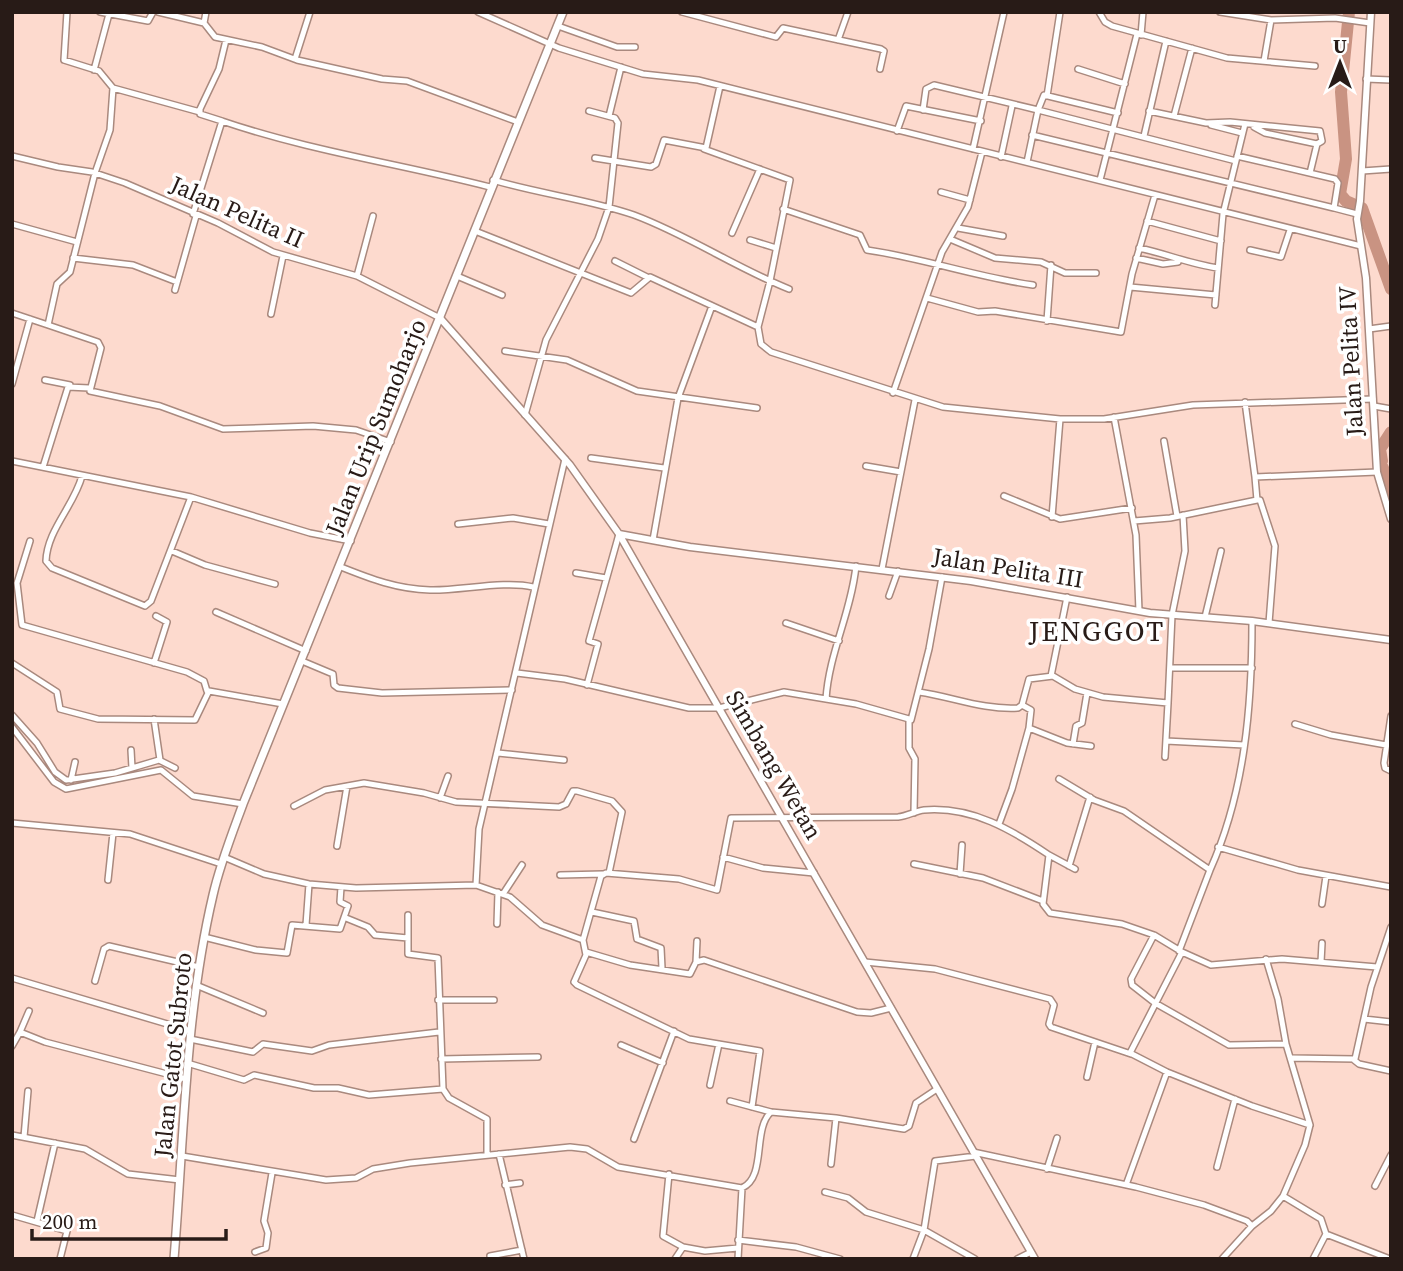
<svg xmlns="http://www.w3.org/2000/svg" width="1403" height="1271" font-family="'Source Serif 4',serif">
<rect width="100%" height="100%" fill="#fddace"/>
<g fill="none" stroke-linecap="round" stroke-linejoin="round">
<path stroke="#c99382" stroke-width="12" d="M1349,12l-8,80 5,67 -6,35 6,7 16,7 29,81
M1382,461l-2,-12 11,-17
M1383,468l8,31"/>
<defs>
<path id="minor" d="M67,12l-3,48 35,11 14,17 -3,42 -15,43 -25,99 -13,12 -9,41 50,17 3,6 -11,43 70,15 63,23 90,-3 43,4 35,12
M100,12l48,9 5,-9
M158,12l46,11
M206,12l-2,11 11,14 47,10 35,13 85,19 25,2 111,41
M478,12l81,36 84,26 55,6 663,166
M682,12l94,25 7,-9 98,21 3,2 -4,18
M1099,12l6,10 7,4 115,32 88,8
M1220,12l51,8
M558,26l59,21h18
M1141,35l2,-23
M838,40l10,-28
M295,59l15,-47
M1264,61l7,-41 64,-2 35,5
M1078,69l47,15
M94,70l15,-56
M1366,79l25,1
M113,88l87,24
M1047,96l13,-84
M923,110l3,-21 8,-4 104,25 6,-15 74,18
M1149,111l57,12 24,-1 90,9 2,10 -5,3 -52,-11 -11,-6
M609,116l12,-49
M1174,116l18,-68
M222,121l-22,-7v-5l19,-40 7,-29
M1211,125l31,8
M897,131l9,-25 75,15
M1032,135l302,73
M1144,136l22,-95
M704,149l86,31 -20,101 -12,46 3,17 10,8 172,55 117,12h44l89,-14 180,-6
M973,149l31,-137
M12,156l46,11 34,5 33,11 93,40 55,29 84,24 83,42
M1237,156l98,23 3,4 -4,25 23,6
M1001,157l11,-51
M595,158l56,9 5,-3 8,-24 42,8 14,-62
M1027,162l11,-52 198,51
M1362,171l29,-2
M1310,173l7,-29
M493,180c46,14 95,19 141,35 54,20 102,53 155,74
M1100,180l37,-146
M941,192l29,8
M783,209l77,26 7,15c56,8 109,27 166,35
M193,214l29,-93c88,30 179,43 268,66
M1147,221l74,20
M12,224l65,18
M958,228l45,8
M475,231l156,62 19,-16 108,50
M732,233l28,-64
M950,239l45,19 46,4 24,11h31
M750,240l26,8
M1139,248c28,6 51,16 79,20
M1250,250l31,7 9,-27
M73,258l60,7 44,17
M1136,258l27,6 15,-2
M615,261l32,16
M357,276l16,-60
M457,276l45,19
M1130,287l86,8
M175,290l21,-74
M927,298l51,14 17,-1 126,21 11,-58 23,-79
M1215,305l8,-91 22,-90
M12,313l36,12
M271,314l12,-58
M1047,321l4,-56
M1369,329l22,-3
M505,351l62,9 70,31 120,17
M45,380l25,5
M12,384l18,-65
M893,393l49,-141 26,-45 14,-55
M1245,402l10,75 122,-5
M1374,406l17,3
M525,415l21,-75 52,-101 11,-32 9,-84 -3,-5 -26,-7
M1114,417l22,118 3,76
M1164,441l13,75
M591,458l73,10
M12,461l179,36 119,36 41,8
M866,466l35,6
M43,467l25,-80 21,1
M82,476c-8,30 -35,54 -36,85l6,7 93,38 6,-5 40,-104
M1255,477l2,23h3l15,46 -6,77
M1004,496l56,23 72,-11
M1052,517l8,-98
M1134,521l36,-3 87,-18
M458,524l55,-6 36,6
M653,540l25,-142 34,-92
M30,541l-13,42 5,42 165,47 17,9 3,10
M172,551l33,14 70,19
M341,567c30,12 56,22 89,23 29,1 75,-10 103,-3
M882,569l33,-169
M576,573l30,5
M889,596l9,-25
M216,612l90,39
M1205,617l16,-66
M786,623l53,18
M302,661l31,13 1,11 4,3 44,5 130,-3
M12,663l45,29 3,17 38,10 97,1 14,-29 74,13
M154,663l13,-41 -11,-6
M1170,668h82
M517,673l48,6 124,29h30l65,-16 72,12 53,15v29l6,11 -1,54
M1051,676l16,-79
M587,685l11,-41 -9,-3 30,-107
M919,692c34,5 64,18 99,16l4,-3 7,-26 24,-3 22,13 28,8 65,6 -3,54
M826,699c3,-46 25,-86 30,-133
M1168,703l4,-88 13,-64 -2,-36
M1022,705l9,5 -2,18 38,15 24,3
M12,715l25,28 18,29 11,8 49,-7 44,-13 16,8
M1391,716l-7,47 1,5 6,3
M154,719l6,41
M911,720l18,-71 13,-72
M1295,724l36,11 55,10
M12,727l42,55 12,7 95,-19 32,26 50,8
M1166,741l78,4
M1073,744l3,-18 6,-3 5,-30
M131,750l1,18
M498,753l66,7
M1059,779l35,21 30,11 86,59c35,-78 42,-164 42,-249
M71,780l4,-18
M440,798l8,-22
M294,806l31,-16 39,-7 60,10 32,9 103,5 7,-3 7,-13h4l35,10 10,11 -13,61
M12,823l118,11 91,30
M999,824l13,-35 17,-61
M337,846l10,-60
M1218,847l80,23 93,17
M1049,855l26,14
M224,857l40,17 45,10 47,4 120,-3 34,12 32,28 41,15 3,15 -12,27 3,3 112,54 71,12 -8,56
M723,857l40,11 51,5
M914,864l69,14 60,23
M1069,866l21,-69
M960,874l2,-29
M560,875l43,-1
M108,880l5,-47
M476,885l3,-56 86,-370
M503,894l19,-29
M1322,904l4,-28
M592,912l42,9 3,18 24,9 1,20
M408,915v39l30,4 5,131 6,9 38,21v36
M346,918l22,9 7,8 33,3
M497,924l1,-32
M306,925l3,-41
M1154,935l-23,44 1,6 23,18 74,42 57,-1
M204,937l52,13 31,3 5,-28 48,4 8,-23 -8,-4 1,-15
M583,940l18,-64 5,-3 73,6 38,11 14,-72 167,-1c10,-1 17,-6 26,-7 48,-4 88,20 125,45l-6,49 7,9 72,11 32,11 28,17 29,13 71,-6 95,8
M1179,951l31,-81
M586,952l44,13 60,9 6,-12 8,-2 153,52 14,1 20,-5
M1182,952l-52,101 37,19 85,34 58,19 -5,20 -22,51
M1266,959l12,40 8,45 24,81
M696,962l1,-21
M865,962l70,7 115,30 4,6 -5,19 2,3 80,27
M1321,962l1,-19
M12,978l179,53
M95,981l9,-32 5,-3 90,21
M196,985l67,28
M438,1000h56
M1364,1019l27,3
M20,1032l9,-21
M190,1039l63,13 10,-8 49,7 17,-6 110,-13
M621,1045l42,18
M12,1046l8,-14 25,10 141,37
M1292,1058l63,1 16,-72 20,-60
M441,1059l97,-2
M1354,1060l5,4 32,7
M187,1063l57,17 10,-5 60,13h24l31,7 74,-6
M1087,1077l8,-35
M710,1085l9,-41
M730,1101l41,11
M12,1135l73,14 43,25 52,6
M24,1137l4,-46
M634,1139l40,-108
M973,1152l163,35 68,18 43,16 5,5 -30,33
M499,1154l25,105
M182,1156l144,24 30,-2 17,-9 37,-6 160,-16 17,2 31,18 124,21c25,-11 10,-59 29,-76l65,6 68,11 5,-3 7,-23 21,-14
M831,1164l5,-46
M1217,1167l18,-68
M1047,1169l10,-31
M669,1174l-6,62 20,11
M505,1185l15,-2
M1126,1185l41,-113
M1375,1186l16,-31
M825,1192l23,6 18,14 58,18 51,29
M12,1215l55,16 -7,28
M37,1221l18,-78
M1252,1226l19,-15 12,-15 38,23 5,15 64,25
M738,1240l58,7 44,12
M255,1252l11,-4 2,-15 -4,-12 8,-48
M490,1256l32,-6
M675,1259l8,-12 22,4 33,-3
M738,1259l4,-71
M913,1259l11,-29 11,-69 41,-5
M1017,1259l14,-7
M1313,1259l13,-25"/>
<path id="tertiary" d="M1371,12l-11,189 -3,18 9,59 11,194 14,47
M440,318l130,147 49,69 416,725
M619,534l71,13 281,34 179,32 102,8 139,19"/>
<path id="secondary" d="M174,1259c10,-122 11,-245 39,-364 7,-31 19,-61 30,-91l320,-792"/>
</defs>
<use href="#minor" stroke="#a9897e" stroke-width="8"/>
<use href="#tertiary" stroke="#a9897e" stroke-width="9"/>
<use href="#secondary" stroke="#a9897e" stroke-width="10"/>
<use href="#minor" stroke="#fff" stroke-width="5"/>
<use href="#tertiary" stroke="#fff" stroke-width="6"/>
<use href="#secondary" stroke="#fff" stroke-width="7"/>
</g>
<g text-anchor="middle" stroke-width="7" stroke-linejoin="round" paint-order="stroke">
<g font-size="24" fill="#281b17" stroke="#fff">
<text transform="translate(237 212) rotate(24)" y="8">Jalan Pelita II</text>
<text transform="translate(1351 361) rotate(-93)" y="8">Jalan Pelita IV</text>
<text transform="translate(376 427) rotate(-68)" y="8">Jalan Urip Sumoharjo</text>
<text transform="translate(1008 568) rotate(9)" y="8">Jalan Pelita III</text>
<text transform="translate(774 765) rotate(60)" y="8">Simbang Wetan</text>
<text transform="translate(173 1055) rotate(-84)" y="8">Jalan Gatot Subroto</text>
</g>
<g font-size="28" letter-spacing="2" fill="#281b17" stroke="#fff">
<text x="1097" y="641">JENGGOT</text>
</g>
</g>
<rect width="1403" height="1271" fill="none" stroke="#281b17" stroke-width="28"/>
<g transform="translate(1340 63)" stroke="#ffffff" stroke-width="5" paint-order="stroke">
<path d="M0-5L12 26L0 18L-12 26Z" fill="#281b17"/>
<text y="-10" font-size="19" font-weight="bold" text-anchor="middle" fill="#281b17">U</text>
</g>
<path d="M32 1229v10h194v-10" fill="none" stroke="#281b17" stroke-width="3.5"/>
<text x="42" y="1229" font-size="21" fill="#281b17" stroke="#ffffff" stroke-width="5" paint-order="stroke">200 m</text>
</svg>
